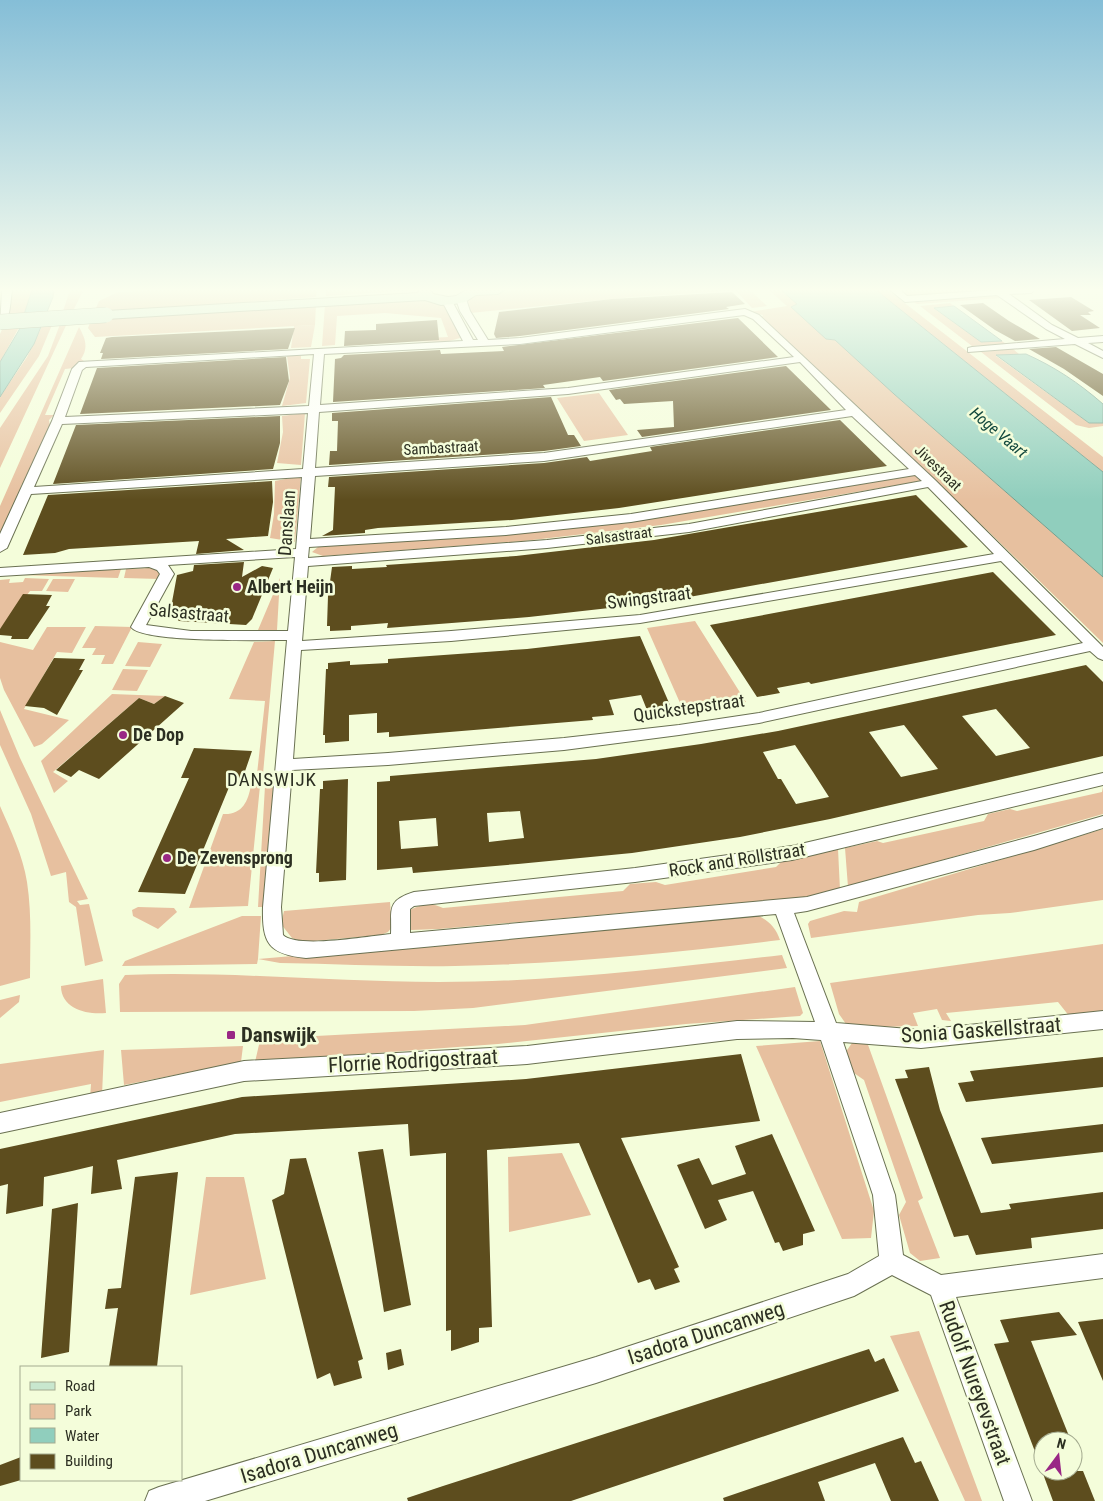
<svg xmlns="http://www.w3.org/2000/svg" width="1103" height="1501" font-family="'Roboto Condensed',sans-serif">
<rect width="100%" height="100%" fill="#f4fdda"/>
<path fill="#e7c09f" d="M13,290h19l-9,28 -17,1z
M70,290l13,1 -12,24 -9,-1z
M326,290h86l-86,6z
M750,290l17,16 -15,2 -16,-17z
M769,290h12l15,13 1,2 -6,2 35,31 9,2 59,54 209,183v66l-115,-112 -226,-214 1,-2 -14,-3 38,-6z
M876,290h12l215,167v15z
M899,290h104l-95,8z
M996,294l5,4 -84,6 -6,-4z
M416,297l29,8 17,30 -2,3 -14,4 -37,-1v-2l39,-2 -7,-19 -56,-5 -48,3 -2,29 -13,1 3,-42z
M950,303l4,3 -19,3 46,33 21,-1 4,3 -34,2 -52,-40z
M62,319h7l-69,149v-40l48,-72z
M45,320h9l-15,36 -39,57v-16l27,-40z
M22,322l-22,40v-28l5,-11z
M315,325l-4,22 -20,1 3,-22z
M79,327c6,11 10,20 2,32l3,2 -6,2 -4,5 -9,1 -20,46h9l-5,5 1,6 -25,57 -4,2 2,5 -23,55v-39z
M1013,349l6,5 -23,2 93,67h14v3l-14,2 -13,-3 -95,-73z
M287,356h14v3h9l-4,44 -24,3 8,-28z
M599,393l29,42 -44,6 -27,-43z
M305,413l-4,52 -24,-2 6,-31 -1,-16z
M914,474l7,7 -260,44 -137,16 -201,15 -11,-4 6,-5 204,-14z
M301,476l-6,66 -25,-4 4,-24 1,-33z
M150,568l10,1 2,3 -3,7 -35,-1 2,-9z
M121,569l-3,9 -99,-3z
M25,578l24,1 -7,12h-12l-30,39v-50l10,-1 -1,4 14,-1z
M280,578l-3,52h-19z
M53,579h22l-7,13 -22,-1z
M695,621l51,81 -62,10 -37,-84z
M95,626l37,1 -19,37h-12l4,-9h-13l4,-7h-14z
M47,627h39l-14,26 -15,-1 -33,57 45,11 -27,24 -8,3 -30,-57 -4,-12v-36l33,8z
M275,641l-12,133h-6l8,-73 -36,-2 25,-57z
M138,642l24,2 -12,23 -25,-1z
M123,669l25,1 -11,21 -25,-1z
M112,694l53,2 -11,8 -15,-6 -86,74 15,9 -14,12 -13,-32z
M0,710l20,48 68,141 -11,2 3,4 9,-1 14,57 -18,5 -9,-59 -7,-5 -3,-30 -15,4 -20,-62 -31,-69z
M251,785l9,1 -12,120 -59,2 34,-94c19,1 25,-12 28,-29z
M265,786l8,1 -7,120h-8z
M1103,787v27l-255,73 -3,-39 32,-7 6,2 101,-22 4,-7 22,-5 7,2 85,-19z
M0,806c11,25 23,50 27,76 5,32 3,65 3,96l-30,8z
M1103,829v71l-93,13 -32,2 -167,23 -3,-14 2,-3 34,-10 13,1 2,-10z
M838,849l2,41 -33,7 -368,32 -28,1 -3,-5 2,-15c11,-6 21,-8 33,-2l180,-17 7,-7 26,-2 9,3 111,-18 6,-6z
M390,902l2,25 -4,5 -7,3 -78,7 -11,-4 -11,-14 3,-13z
M138,907l36,1 3,4 -19,17 -25,-13 -1,-6z
M242,916h19l-3,43 501,-43c11,6 17,12 21,24 -108,13 -216,24 -325,26 -58,1 -117,-2 -175,-3l-22,-4 -1,5 -135,2 3,-5z
M1103,944v70l-33,3 -12,-15 -112,11 5,8 -9,-1 -5,-11 -24,4 5,13 -39,1 -33,-3 -7,-10 -9,-31z
M782,955l5,13 -314,40 -59,3 -294,1 -1,-28 6,-9c105,-4 209,7 314,7 115,0 228,-14 343,-27z
M103,979l3,34c-19,2 -45,-4 -45,-27z
M795,987l8,26 -3,3 -114,8 -188,20 -243,18 6,-26h55l209,-11z
M20,995l-1,7 -19,16v-18z
M820,1041l54,170 -3,27 -29,1 -86,-193z
M867,1042l56,156 -5,3 22,57 -20,3 -10,-8 -11,-38 7,-13 -42,-122 -13,-9 -6,-18 7,-10z
M243,1046l-2,16 -117,23 -3,-35z
M104,1050l-2,45 -12,3 1,-14 -91,18v-38z
M562,1153l29,62 -82,17 -1,-75z
M206,1177h38l22,102 -76,16z
M919,1331l63,170h-17l-75,-165z"/>
<path fill="#e3b995" d="M163,290h154l-1,7 -222,16 5,-12 19,-9z
M524,290h218l-109,7 -163,16 -4,-12 16,-8z
M316,304l-1,21 -220,12 -7,-9 4,-10z"/>
<path fill="#90cebd" stroke="#729e8e" d="M32,290h22l-1,7 -19,47 -34,53v-35l19,-32z
M781,290h95l227,182v105l-209,-183 -59,-54 -9,-1 -35,-32 6,-3z
M954,306l48,35 -21,1 -47,-34z
M1026,354c29,13 53,29 77,50v19h-14l-93,-68z"/>
<path fill="#5d4d1e" fill-rule="evenodd" d="M732,292l13,12 -19,3 3,2 -209,27 -24,2 -2,-4 5,-22 113,-13z
M1071,297l23,14 -6,1 3,3h-11l20,13 -28,3 -43,-31z
M983,303l26,18 31,18 -25,2 -20,-11 -35,-25z
M738,318l40,39 -175,24 -3,-4 -57,8 2,3 -212,14 2,-43 6,-1 3,-3 96,-5 1,4 63,-3 -2,-4z
M437,320l2,20 -95,6 1,-15 31,-1v-6z
M295,328l-7,21 -187,10 2,-6h-3l6,-15 6,-1z
M1056,347l47,27v22l-39,-27 -35,-20z
M286,357l3,24 -9,24 -200,9 17,-46z
M786,366l45,44 -189,27 -5,-7 37,-3 -1,-26 -49,3 -4,-5 -4,1 -7,-10z
M551,397l17,38h6l7,11 -37,5 -215,14 1,-14h7l1,-30h-6v-8z
M280,416v27l-7,26 -220,15 23,-59z
M840,420l47,46 -268,42 -107,12 -134,8 -13,2v3l-43,3 11,-6 2,-43h-7l1,-10 215,-14 43,-6 3,4 62,-10 -2,-4z
M272,481l1,21 -5,34 -42,3 18,11 -48,4 3,-13 -130,8 -14,4 -32,2 25,-60z
M916,495l52,52 -290,52 -51,7 -98,11 -142,11 1,-5 -37,3v4l-21,1v-5h-3l1,-30 4,-29 20,-1v3l35,-2 -1,-2 130,-9 138,-16z
M244,562l-2,15 20,-11 11,2 -21,51 -6,6 -67,-4 -9,-8 7,-38 16,-4 1,-6z
M993,572l63,63 -245,49 -2,-2 -32,6 3,5 -23,4 -47,-72z
M23,594l29,1 -6,11h4l-22,33h-17l1,-3 -12,-1v-6z
M640,636l33,76 -24,3 -8,-20 -32,5 5,15 -22,2 1,3 -204,17v-5l-12,1v-20l-28,2v26l-24,2v-8h-2l3,-66h2v-6l22,-2v4l38,-2v-4l139,-10z
M54,658l31,1 -6,11h4l-26,45 -13,-7 -19,-2z
M1086,665l17,17v74l-273,63 -90,18 -108,16 -114,11 -105,9 -1,-6 -35,3v-88l13,-1v-5l206,-17 105,-15 77,-13zM996,709l34,39 -34,8 -34,-40zM904,725l34,44 -37,8 -32,-45zM795,745l18,27 16,25 -33,7 -15,-25h-3l-15,-27zM520,811l4,27 -35,4 -2,-29zM436,818l2,28 -37,3 -2,-28z
M165,696l19,7 -85,76 -20,-9 -8,7 -15,-7 83,-72 15,6z
M194,748l58,3 -10,29h-10l-47,114 -47,-2 51,-114h-8z
M348,779l-2,101 -27,2v-9h-3l4,-84h3v-8z
M741,1054l19,67 -139,17 58,129 -5,2 6,13 -25,8 -5,-11 -12,4 -59,-140 -92,7 5,177 -13,1v14l-28,9v-21l-5,1v-178l-36,3 -2,-32 -173,10 -118,26 5,29 -31,5 2,-28 -21,5 -28,6 -1,29 -37,8 2,-30 -8,2v-37l242,-52 284,-18z
M1103,1057v30l-137,15 -8,-19 16,-2 -4,-10z
M929,1067l11,43 41,103 30,-4 -2,-5 94,-12v37l-72,9 1,10 -56,7 -8,-20 -14,2 -59,-158 13,-1 -3,-8z
M1103,1124v28l-111,12 -11,-26z
M772,1134l43,97 -12,3v11l-20,6 -4,-9 -4,1 -22,-52 -35,9 9,20 -22,9 -28,-64 22,-7 13,27 34,-11 -11,-28z
M383,1149l28,156 -27,7 -26,-160z
M306,1158l57,201 -5,2 4,17 -28,8 -4,-13 -13,6 -45,-179 12,-6 6,-35z
M178,1172l-21,195h-48l9,-59 -13,1 3,-20 13,-1 14,-111z
M78,1203l-9,149 -28,6 11,-149z
M1059,1312l18,23 -46,6 40,100h-28l-1,29 -48,-126 15,-2 -9,-22z
M1103,1319v62l-25,-59z
M401,1349l3,16 -16,5 -2,-17z
M869,1349l6,13 9,-4 15,33 -328,110h-163l-1,-3 36,-12z
M903,1437l12,26 6,-2 18,40h-48l-16,-38 -57,19 7,19h-101l-1,-3z
M21,1457v23l-21,6v-21z
M1042,1471h41l12,30h-42z"/>
<g fill="none" stroke-linecap="round" stroke-linejoin="round">
<defs>
<path id="minor" d="M2,290h10c-2,11 -1,32 -12,37z
M890,290h10l7,6 89,-6h39l-4,3 -22,1 43,31 26,13 25,-2v6l-15,1 15,8v7l-28,-14 -107,8v-4l4,-1 93,-8 -19,-10 -49,-34 -92,7z
M461,296l5,3 4,12 18,29 32,-2 225,-29 14,6 176,165 168,167v13l-5,-2 -8,-7 -331,72 -80,12 -115,15 -176,15 -96,5 -11,137 2,28c14,14 86,1 108,-1 1,-25 -5,-33 23,-42l221,-24 157,-22 311,-73v12l-311,75 -157,22 -221,24 -4,3v24l397,-36 227,-61 69,-20v12l-69,22 -227,61 -13,2 42,110 85,7 182,-19v18l-182,19 -78,-6 52,153 8,60 38,20 162,-21v24l-147,19 76,204h-28l-73,-206 -39,-20 -38,21 -258,87 -391,118h-60l4,-10 10,-4 437,-130 252,-83 31,-18 -6,-61 -52,-155 -28,-2 -56,1 -210,25 -283,17 -244,52v-20l244,-52 283,-15 210,-25 78,1 -39,-108 -470,44c-37,-4 -44,-14 -43,-51l24,-267c-24,0 -145,3 -156,-13l29,-53 -3,-4 -8,-3 -149,9v-8l296,-19 6,-72 -271,17 -24,54 -7,4v-18l52,-113 20,-52 7,-7 384,-21 -21,-40 5,-3 5,3 21,39h5l-18,-29 -4,-12zM744,315l9,4 41,38 -226,31 -248,17 4,-51 196,-10zM314,354l-5,52 -244,11 17,-47 4,-3zM800,362l46,48 -302,43 -229,15 4,-56 249,-18zM308,413l-5,56 -269,18 28,-63zM852,416l57,53 -278,45 -125,13 -196,12 5,-63 229,-15zM915,475l7,6 -233,43 -142,16 -239,18 1,-11 197,-12 125,-13zM928,487l66,67 -354,61 -189,16 -149,10 6,-75 239,-18 142,-16zM295,557l-7,74h-97l-45,-6 28,-51 -6,-9zM1001,561l82,82 -324,70 -80,12 -115,13 -176,15 -95,6 8,-109 150,-9 189,-18z"/>
<path id="secondary" d="M419,290h12l2,4 15,3 8,-1 10,-6h38l-6,4 -22,1 -11,7 -11,2 -13,1 -16,-5 -319,19 -7,-4 7,-4 312,-18z"/>
</defs>
<use href="#minor" stroke="#6a7152" stroke-width="2"/>
<use href="#secondary" stroke="#6a7152" stroke-width="2"/>
<use href="#minor" fill="#fff" fill-rule="evenodd"/>
<use href="#secondary" fill="#c8e7ce" fill-rule="evenodd"/>
<defs>
<path id="secondary-bridge" d="M0,322l106,-7"/>
</defs>
<use href="#secondary-bridge" stroke="#6a7152" stroke-width="16" stroke-linecap="butt"/>
<use href="#secondary-bridge" stroke="#c8e7ce" stroke-width="15"/>
</g>
<linearGradient id="sky" x2="0" y2="1"><stop stop-color="#85bed7"/><stop offset="0.58" stop-color="#fafeee"/><stop offset="1" stop-color="#fafeee" stop-opacity="0"/></linearGradient>
<rect width="1103" height="500" fill="url(#sky)"/>
<g fill="#992785" stroke="#f4fdda" stroke-width="2">
<circle cx="237" cy="587" r="5"/>
<circle cx="123" cy="735" r="5"/>
<circle cx="167" cy="858" r="5"/>
<rect x="226" y="1030" width="10" height="10" rx="2.5"/>
</g>
<g text-anchor="middle" stroke-width="5" stroke-linejoin="round" paint-order="stroke">
<g font-size="15" fill="#2c2f22" stroke="#f4fdda">
<text transform="translate(441 448) rotate(-3)" y="5">Sambastraat</text>
<text transform="translate(938 468) rotate(44)" y="5">Jivestraat</text>
<text transform="translate(619 536) rotate(-7)" y="5">Salsastraat</text>
</g>
<g font-size="16" font-style="italic" fill="#12483d" stroke="#f4fdda">
<text transform="translate(999 432) rotate(40)" y="6">Hoge Vaart</text>
</g>
<g font-size="18" fill="#2c2f22" stroke="#f4fdda">
<text transform="translate(287 523) rotate(-86)" y="6">Danslaan</text>
<text transform="translate(649 598) rotate(-7)" y="6">Swingstraat</text>
<text transform="translate(189 613) rotate(5)" y="6">Salsastraat</text>
<text transform="translate(689 708) rotate(-8)" y="6">Quickstepstraat</text>
<text transform="translate(737 860) rotate(-9)" y="6">Rock and Rollstraat</text>
</g>
<g font-size="18" font-weight="bold" fill="#2c2f22" stroke="#f4fdda" text-anchor="start">
<text x="247" y="593">Albert Heijn</text>
<text x="133" y="741">De Dop</text>
<text x="177" y="864">De Zevensprong</text>
</g>
<g font-size="19" letter-spacing="1" fill="#2c2f22" stroke="#f4fdda">
<text x="272" y="786">DANSWIJK</text>
</g>
<g font-size="21" fill="#2c2f22" stroke="#f4fdda">
<text transform="translate(981 1030) rotate(-4)" y="7">Sonia Gaskellstraat</text>
<text transform="translate(413 1061) rotate(-3)" y="7">Florrie Rodrigostraat</text>
<text transform="translate(706 1333) rotate(-18)" y="7">Isadora Duncanweg</text>
<text transform="translate(975 1383) rotate(70)" y="7">Rudolf Nureyevstraat</text>
<text transform="translate(319 1453) rotate(-17)" y="7">Isadora Duncanweg</text>
</g>
<g font-size="21" font-weight="bold" fill="#2c2f22" stroke="#f4fdda" text-anchor="start">
<text x="241" y="1042">Danswijk</text>
</g>
</g>
<rect x="20" y="1366" width="162" height="115" fill="#f4fdda" stroke="#a4ab90"/>
<rect x="30" y="1382" width="25" height="8" fill="#c8e7ce" stroke="#a4ab90"/>
<text x="65" y="1391" font-size="15" fill="#2c2f22">Road</text>
<rect x="30" y="1404" width="25" height="15" fill="#e7c09f" stroke="#a4ab90"/>
<text x="65" y="1416" font-size="15" fill="#2c2f22">Park</text>
<rect x="30" y="1428" width="25" height="15" fill="#90cebd" stroke="#a4ab90"/>
<text x="65" y="1441" font-size="15" fill="#2c2f22">Water</text>
<rect x="30" y="1454" width="25" height="15" fill="#5d4d1e" stroke="#a4ab90"/>
<text x="65" y="1466" font-size="15" fill="#2c2f22">Building</text>
<g transform="translate(1058 1456) rotate(15)"><circle r="24" fill="#f4fdda" stroke="#a4ab90"/>
<path d="M0-4L9 19L0 12L-9 19Z" fill="#992785"/>
<text y="-8" font-size="14" font-weight="bold" text-anchor="middle" fill="#2c2f22">N</text>
</g>
</svg>
